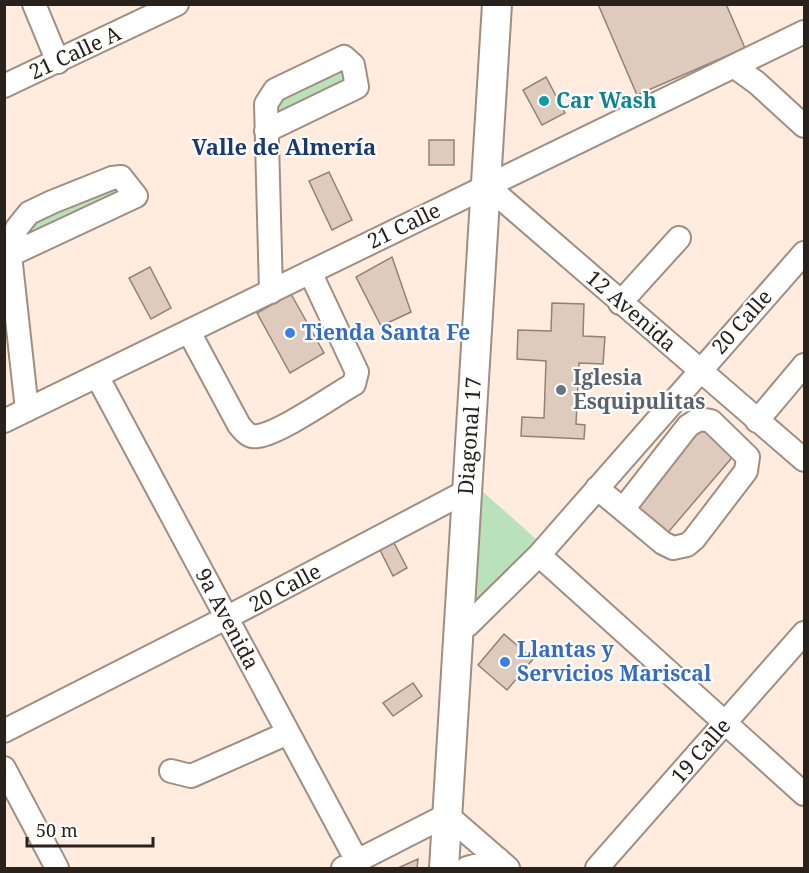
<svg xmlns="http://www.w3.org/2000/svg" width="809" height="873" font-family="'Noto Serif',serif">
<rect width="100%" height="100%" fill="#ffecde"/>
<path fill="#bae2ba" d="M341,68l7,15 -74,37 5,-20z
M113,185l12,8 -103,47 7,-16z
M481,490l64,57 -77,78z"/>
<path fill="#decbbe" stroke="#938175" stroke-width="1.5" d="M598,4h128l19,44 -108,47z
M546,77l19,36 -23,12 -19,-35z
M429,140h25v25h-25z
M329,172l23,48 -20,10 -23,-49z
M392,257l19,55 -30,14 -25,-49z
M150,267l21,41 -20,11 -22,-41z
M291,294l33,59 -34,20 -33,-60z
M552,303l32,1 -1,32 22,1 -2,27 -24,-1 -3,61 9,1 -1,14 -63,-3 1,-19 22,1 2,-57 -29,-2 1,-29 33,1z
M701,424l34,30 -70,82 -34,-32z
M391,537l16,31 -14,8 -16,-32z
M504,634l29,25 -26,31 -29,-25z
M413,683l9,13 -29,20 -10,-13z
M418,859l-1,9h-19z"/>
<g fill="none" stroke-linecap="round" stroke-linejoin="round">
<defs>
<path id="minor" d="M34,4l24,58
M735,67l22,16 47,43
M4,86l173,-82
M266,131l91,-44 -4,-22 -9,-8 -69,33 -9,14 5,188
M486,185l318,275
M10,255l126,-59 -15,-19 -9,1 -60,24 -23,11 -12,15 -7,27 17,155
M620,303l59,-65
M189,332l50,93c5,6 10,13 19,11 24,-4 73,-39 96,-52l3,-12 -47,-100
M97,376l260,485
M4,421l800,-389
M757,421l47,-56
M597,488l66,55 10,5 14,-3 7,-6 52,-68 2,-14 -37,-36 -12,-2 -11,7 -64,82
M539,555l265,239
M459,630l9,-5 71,-70 265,-302
M4,731l222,-113 241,-127
M4,768l53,100
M171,771l20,5 97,-43
M343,868l104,-53 61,53
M467,868l31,-9
M597,868l207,-235"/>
<path id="major" d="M444,868l53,-864"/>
</defs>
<use href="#minor" stroke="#9f8e82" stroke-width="26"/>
<use href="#major" stroke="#9f8e82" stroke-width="32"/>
<use href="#minor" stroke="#fff" stroke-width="22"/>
<use href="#major" stroke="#fff" stroke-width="28"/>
</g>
<circle fill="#0f9aa8" stroke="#fff" stroke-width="2" cx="544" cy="101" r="6"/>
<g fill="#3f7fe0" stroke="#fff" stroke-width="2">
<circle cx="290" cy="333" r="6"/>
<circle cx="505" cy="662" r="6"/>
</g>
<circle fill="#6b7280" stroke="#fff" stroke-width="2" cx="561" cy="390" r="6"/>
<g text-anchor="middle" stroke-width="4.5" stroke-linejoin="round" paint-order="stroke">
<g font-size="21" fill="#28211c" stroke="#fff">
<text transform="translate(75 53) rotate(-25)" y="7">21 Calle A</text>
<text transform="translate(404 226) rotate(-26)" y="7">21 Calle</text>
<text transform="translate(631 311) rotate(41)" y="7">12 Avenida</text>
<text transform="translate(742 322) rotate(-48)" y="7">20 Calle</text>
<text transform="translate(470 436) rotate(-86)" y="7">Diagonal 17</text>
<text transform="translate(285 588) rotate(-28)" y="7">20 Calle</text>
<text transform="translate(227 619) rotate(62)" y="7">9a Avenida</text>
<text transform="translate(701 751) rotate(-49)" y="7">19 Calle</text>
</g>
<g font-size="21" font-weight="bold" fill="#0d838f" stroke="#fff" text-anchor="start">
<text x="556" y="108">Car Wash</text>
</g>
<g font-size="21" font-weight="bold" fill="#366cbe" stroke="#fff" text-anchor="start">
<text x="302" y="340">Tienda Santa Fe</text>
<text x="517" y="657">Llantas y<tspan x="517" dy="24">Servicios Mariscal</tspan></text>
</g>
<g font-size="21" font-weight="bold" fill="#5b616d" stroke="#fff" text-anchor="start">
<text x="573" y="385">Iglesia<tspan x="573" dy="24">Esquipulitas</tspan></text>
</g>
<g font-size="22" font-weight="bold" fill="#1b396f" stroke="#fff">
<text x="284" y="155">Valle de Almería</text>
</g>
</g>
<rect width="809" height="873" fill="none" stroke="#28211c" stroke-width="12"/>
<path d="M27 837v9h126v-9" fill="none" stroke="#28211c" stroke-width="3"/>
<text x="36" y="837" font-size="18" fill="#28211c" stroke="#ffffff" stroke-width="4.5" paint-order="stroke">50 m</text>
</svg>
